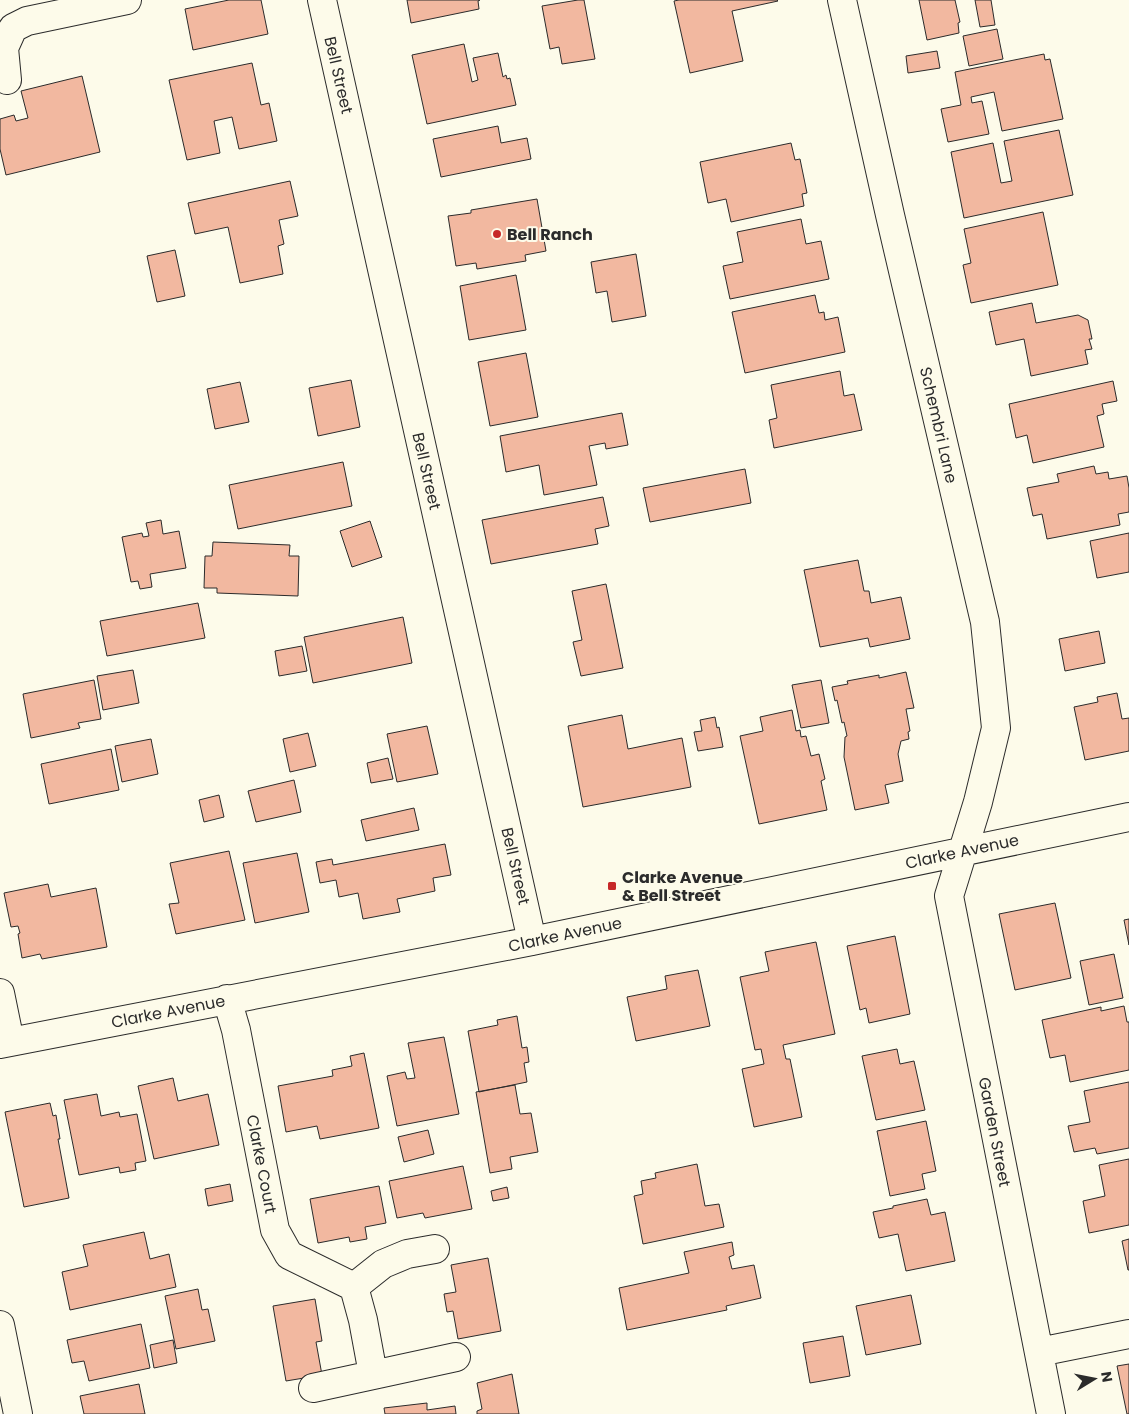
<svg xmlns="http://www.w3.org/2000/svg" width="1129" height="1414" font-family="Poppins,sans-serif">
<rect width="100%" height="100%" fill="#fdfbea"/>
<path fill="#f2b8a0" stroke="#2b2b2b" d="M229,0h32l7,34 -75,16 -8,-41z
M407,0h73l-2,1 1,8 -68,14z
M578,0h6l11,59 -33,5 -3,-17 -9,2 -8,-43z
M679,0h98l1,1 -46,10 11,50 -53,12 -16,-72z
M919,0h36l5,22 -2,1 1,10 -32,7z
M975,0h16l4,25 -15,2z
M997,29l6,30 -34,7 -6,-30z
M464,44l8,38 6,-2 -5,-22 25,-5 5,24 3,-2 1,4 3,-1 6,27 -89,19 -15,-69z
M937,51l3,17 -32,5 -2,-17z
M1044,54l1,6 5,-1 13,60 -61,12 -8,-39 -23,5 1,6 10,-2 7,33 -41,8 -7,-33 20,-4 -6,-33z
M252,63l9,42 8,-2 8,38 -38,8 -7,-32 -18,4 6,32 -33,7 -18,-80z
M82,76l18,76 -94,23 -6,-26v-30l14,-4 2,6 12,-3 -7,-27z
M498,126l3,17 26,-5 4,21 -90,18 -8,-38z
M1059,130l14,65 -109,23 -13,-66 42,-9 8,40 11,-2 -8,-40z
M791,143l4,17 5,-1 7,34 -5,1 2,12 -73,16 -5,-23 -18,4 -8,-41z
M290,181l8,35 -19,4 5,24 -6,2 5,28 -43,9 -12,-56 -33,7 -7,-31z
M537,199l9,52 -21,4 1,6 -49,8 -1,-6 -20,3 -8,-50 23,-3v-3z
M1043,212l15,73 -87,18 -8,-38 8,-2 -7,-34z
M801,219l5,25 15,-3 8,38 -99,20 -7,-33 20,-4 -6,-30z
M175,250l10,46 -28,6 -10,-46z
M636,254l10,62 -34,6 -5,-31 -11,2 -5,-31z
M516,275l10,55 -57,10 -9,-54z
M815,295l4,18 5,-1 1,8 13,-3 7,35 -100,21 -13,-61z
M1032,303l4,20 42,-8 10,5 4,19h-3l3,10 -7,1 3,14 -57,12 -7,-37 -28,6 -7,-33z
M526,353l12,64 -48,9 -12,-64z
M840,371l4,25 10,-2 8,36 -88,18 -5,-28 8,-2 -6,-33z
M351,380l9,47 -42,9 -9,-48z
M1113,381l4,20 -15,3 2,10 -7,2 7,31 -71,16 -6,-28 -11,3 -7,-34z
M240,382l9,40 -34,7 -8,-40z
M622,413l6,32 -22,4 -1,-6 -16,3 8,39 -53,10 -5,-30 -33,7 -6,-36z
M343,462l9,44 -114,23 -9,-44z
M1094,466l2,8 12,-2 1,7 18,-3 2,12v24l-11,2 2,11 -73,14 -5,-25 -9,2 -6,-28 32,-6 -2,-8z
M745,469l6,34 -101,19 -7,-34z
M603,497l6,29 -14,3 3,15 -107,20 -9,-44z
M161,520l2,14 16,-3 7,37 -36,6 2,13 -12,2 -2,-8 -7,1 -9,-45 20,-4 1,4 6,-1 -3,-13z
M370,521l12,36 -30,10 -12,-36z
M1129,533v39l-32,6 -7,-37z
M213,542l77,3 -1,11h10l-1,40 -81,-3v-5h-13l1,-32h7z
M858,560l6,31h5l2,12 30,-6 9,42 -40,8 -2,-9 -48,9 -16,-77z
M606,584l17,84 -42,8 -8,-34 9,-2 -10,-49z
M198,603l7,35 -98,18 -7,-35z
M403,617l9,46 -99,20 -9,-46z
M1099,631l6,32 -40,8 -6,-32z
M302,646l5,25 -28,5 -4,-25z
M133,670l6,33 -36,7 -6,-34z
M906,672l8,36 -8,1 4,22 -2,1 1,7 -8,2 -3,13 5,27 -18,4 4,18 -34,7 -11,-53 1,-20 2,-1 -3,-14 -2,1 -5,-23 -2,1 -3,-14 16,-3 -1,-3 32,-6v3z
M94,680l7,39 -23,4 2,5 -49,10 -8,-44z
M821,680l8,43 -28,5 -9,-43z
M1117,693l5,26 7,-1v33l-44,9 -11,-53 24,-5 -1,-5z
M792,710l4,21 4,-1 1,7 5,-1 5,20 8,-2 6,25 -4,2 6,29 -68,14 -19,-88 23,-5 -3,-14z
M622,715l6,34 54,-11 9,49 -108,20 -15,-81z
M715,717l2,11 2,-1 4,20 -25,4 -4,-19 8,-1 -2,-11z
M427,726l11,48 -41,8 -10,-48z
M308,733l8,33 -26,6 -7,-33z
M151,739l7,35 -36,8 -7,-36z
M111,749l8,41 -70,14 -8,-40z
M388,758l5,21 -22,4 -4,-20z
M294,780l7,32 -45,10 -8,-31z
M219,795l5,22 -20,5 -5,-22z
M414,808l5,22 -53,11 -5,-21z
M445,844l6,31 -18,3 2,13 -38,8 3,13 -37,7 -5,-26 -19,4 -3,-17 -16,3 -4,-21 16,-3 1,6z
M229,851l16,69 -69,14 -7,-30 10,-1 -9,-40z
M297,853l12,59 -54,11 -12,-60z
M48,884l3,13 45,-9 11,59 -65,12 -2,-5 -18,4 -4,-24 2,-1 -2,-7 -7,1 -7,-34z
M1055,903l16,75 -56,12 -16,-76z
M1129,919v26l-5,-25z
M895,936l15,78 -41,9 -3,-15 -6,2 -13,-64z
M816,942l19,92 -52,11 3,14h4l12,58 -48,10 -12,-58 22,-5 -3,-15 -6,1 -15,-73 29,-6 -4,-19z
M1114,954l9,44 -34,7 -9,-44z
M698,970l12,56 -74,15 -9,-44 40,-8 -2,-13z
M1124,1006l3,16h2v48l-59,12 -5,-27 -15,3 -8,-38 59,-13v4z
M517,1016l5,32 5,-1 2,15 -5,1 3,19 -48,10 -11,-61 30,-6 -1,-5z
M444,1037l15,77 -62,12 -10,-50 18,-4 2,7 8,-1 -7,-35z
M897,1049l3,15 14,-3 11,49 -49,10 -14,-64z
M364,1053l15,75 -59,11 -3,-13 -31,6 -8,-46 55,-10 -1,-6 20,-4 -2,-10z
M173,1078l5,23 30,-7 11,51 -65,14 -16,-73z
M1129,1082v66l-32,6 -2,-6 -21,4 -6,-26 22,-4 -6,-31z
M515,1085l5,29 11,-1 7,39 -28,5 2,12 -22,4 -14,-81z
M97,1094l4,22 18,-4 1,5 17,-3 9,47 -11,2 1,7 -16,3 -1,-6 -40,8 -15,-75z
M50,1103l3,13 3,-1 4,24h-2l11,59 -45,9 -19,-95z
M926,1121l10,50 -14,3 3,15 -35,7 -13,-65z
M428,1130l6,24 -30,8 -6,-25z
M1129,1159v66l-40,8 -6,-32 22,-5 -6,-31z
M697,1164l8,42 14,-2 5,23 -81,17 -9,-48 9,-2 -2,-13 15,-3 -1,-5z
M463,1166l9,43 -47,9 -2,-5 -26,5 -8,-37z
M230,1184l3,17 -25,5 -3,-17z
M379,1186l7,37 -21,4 2,12 -17,3 -1,-5 -31,6 -8,-44z
M507,1187l2,11 -16,3 -2,-10z
M927,1199l4,16 14,-3 10,49 -49,10 -8,-37 -19,4 -6,-26 20,-4v-2z
M144,1232l6,27 19,-5 7,33 -106,23 -8,-38 26,-6 -5,-21z
M1129,1239v31h-1l-6,-29z
M732,1242l2,13 -5,2 3,12 22,-4 7,33 -35,8 1,4 -100,20 -8,-42 70,-15 -5,-21z
M488,1258l13,73 -43,8 -5,-28 -6,1 -3,-18 12,-2 -5,-27z
M198,1289l4,21 6,-1 7,32 -39,8 -11,-53z
M911,1295l10,49 -55,11 -10,-49z
M315,1299l7,42 -6,1 6,33 -36,6 -13,-75z
M141,1324l9,44 -61,13 -5,-20 -12,2 -5,-23z
M843,1336l7,40 -40,7 -7,-40z
M173,1340l4,23 -23,5 -4,-23z
M1129,1364v50h-2l-10,-48z
M512,1374l7,40h-42v-3l5,-2 -5,-26z
M139,1384l6,30h-61l-4,-18z
M427,1403v7l28,-4 1,8h-71l-1,-6z"/>
<g fill="none" stroke-linecap="round" stroke-linejoin="round">
<defs>
<path id="minor" d="M322,0l210,941
M842,0l48,215 95,407 11,106 -18,74 -29,94 102,518
M7,80l-3,-32 9,-20 14,-7 100,-21
M0,993l10,49
M227,999l9,31 39,200 14,25 65,32 9,33 10,54
M0,1044l532,-103 597,-124
M354,1287l29,-23 24,-10 28,-5
M0,1325l18,89
M1039,1352l90,-18
M313,1388l143,-31"/>
</defs>
<use href="#minor" stroke="#2b2b2b" stroke-width="30"/>
<use href="#minor" stroke="#fdfbea" stroke-width="28"/>
</g>
<g fill="#c62828" stroke="#fdfbea" stroke-width="2">
<circle cx="497" cy="234" r="5"/>
<rect x="607" y="881" width="10" height="10" rx="2.5"/>
</g>
<g text-anchor="middle" stroke-width="4" stroke-linejoin="round" paint-order="stroke">
<g font-size="16" fill="#2b2b2b" stroke="#fdfbea">
<text transform="translate(339 75) rotate(77)" y="6">Bell Street</text>
<text transform="translate(939 425) rotate(77)" y="6">Schembri Lane</text>
<text transform="translate(427 471) rotate(77)" y="6">Bell Street</text>
<text transform="translate(962 851) rotate(-12)" y="6">Clarke Avenue</text>
<text transform="translate(516 866) rotate(77)" y="6">Bell Street</text>
<text transform="translate(565 934) rotate(-12)" y="6">Clarke Avenue</text>
<text transform="translate(168 1011) rotate(-11)" y="6">Clarke Avenue</text>
<text transform="translate(995 1132) rotate(79)" y="6">Garden Street</text>
<text transform="translate(262 1164) rotate(79)" y="6">Clarke Court</text>
</g>
<g font-size="16" font-weight="bold" fill="#2b2b2b" stroke="#fdfbea" text-anchor="start">
<text x="507" y="240">Bell Ranch</text>
<text x="622" y="883">Clarke Avenue<tspan x="622" dy="18">&amp; Bell Street</tspan></text>
</g>
</g>
<g transform="translate(1094 1379) rotate(80)" stroke="#fdfbea" stroke-width="4" paint-order="stroke">
<path d="M0-4L9 19L0 12L-9 19Z" fill="#2b2b2b"/>
<text y="-8" font-size="14" font-weight="bold" text-anchor="middle" fill="#2b2b2b">N</text>
</g>
</svg>
